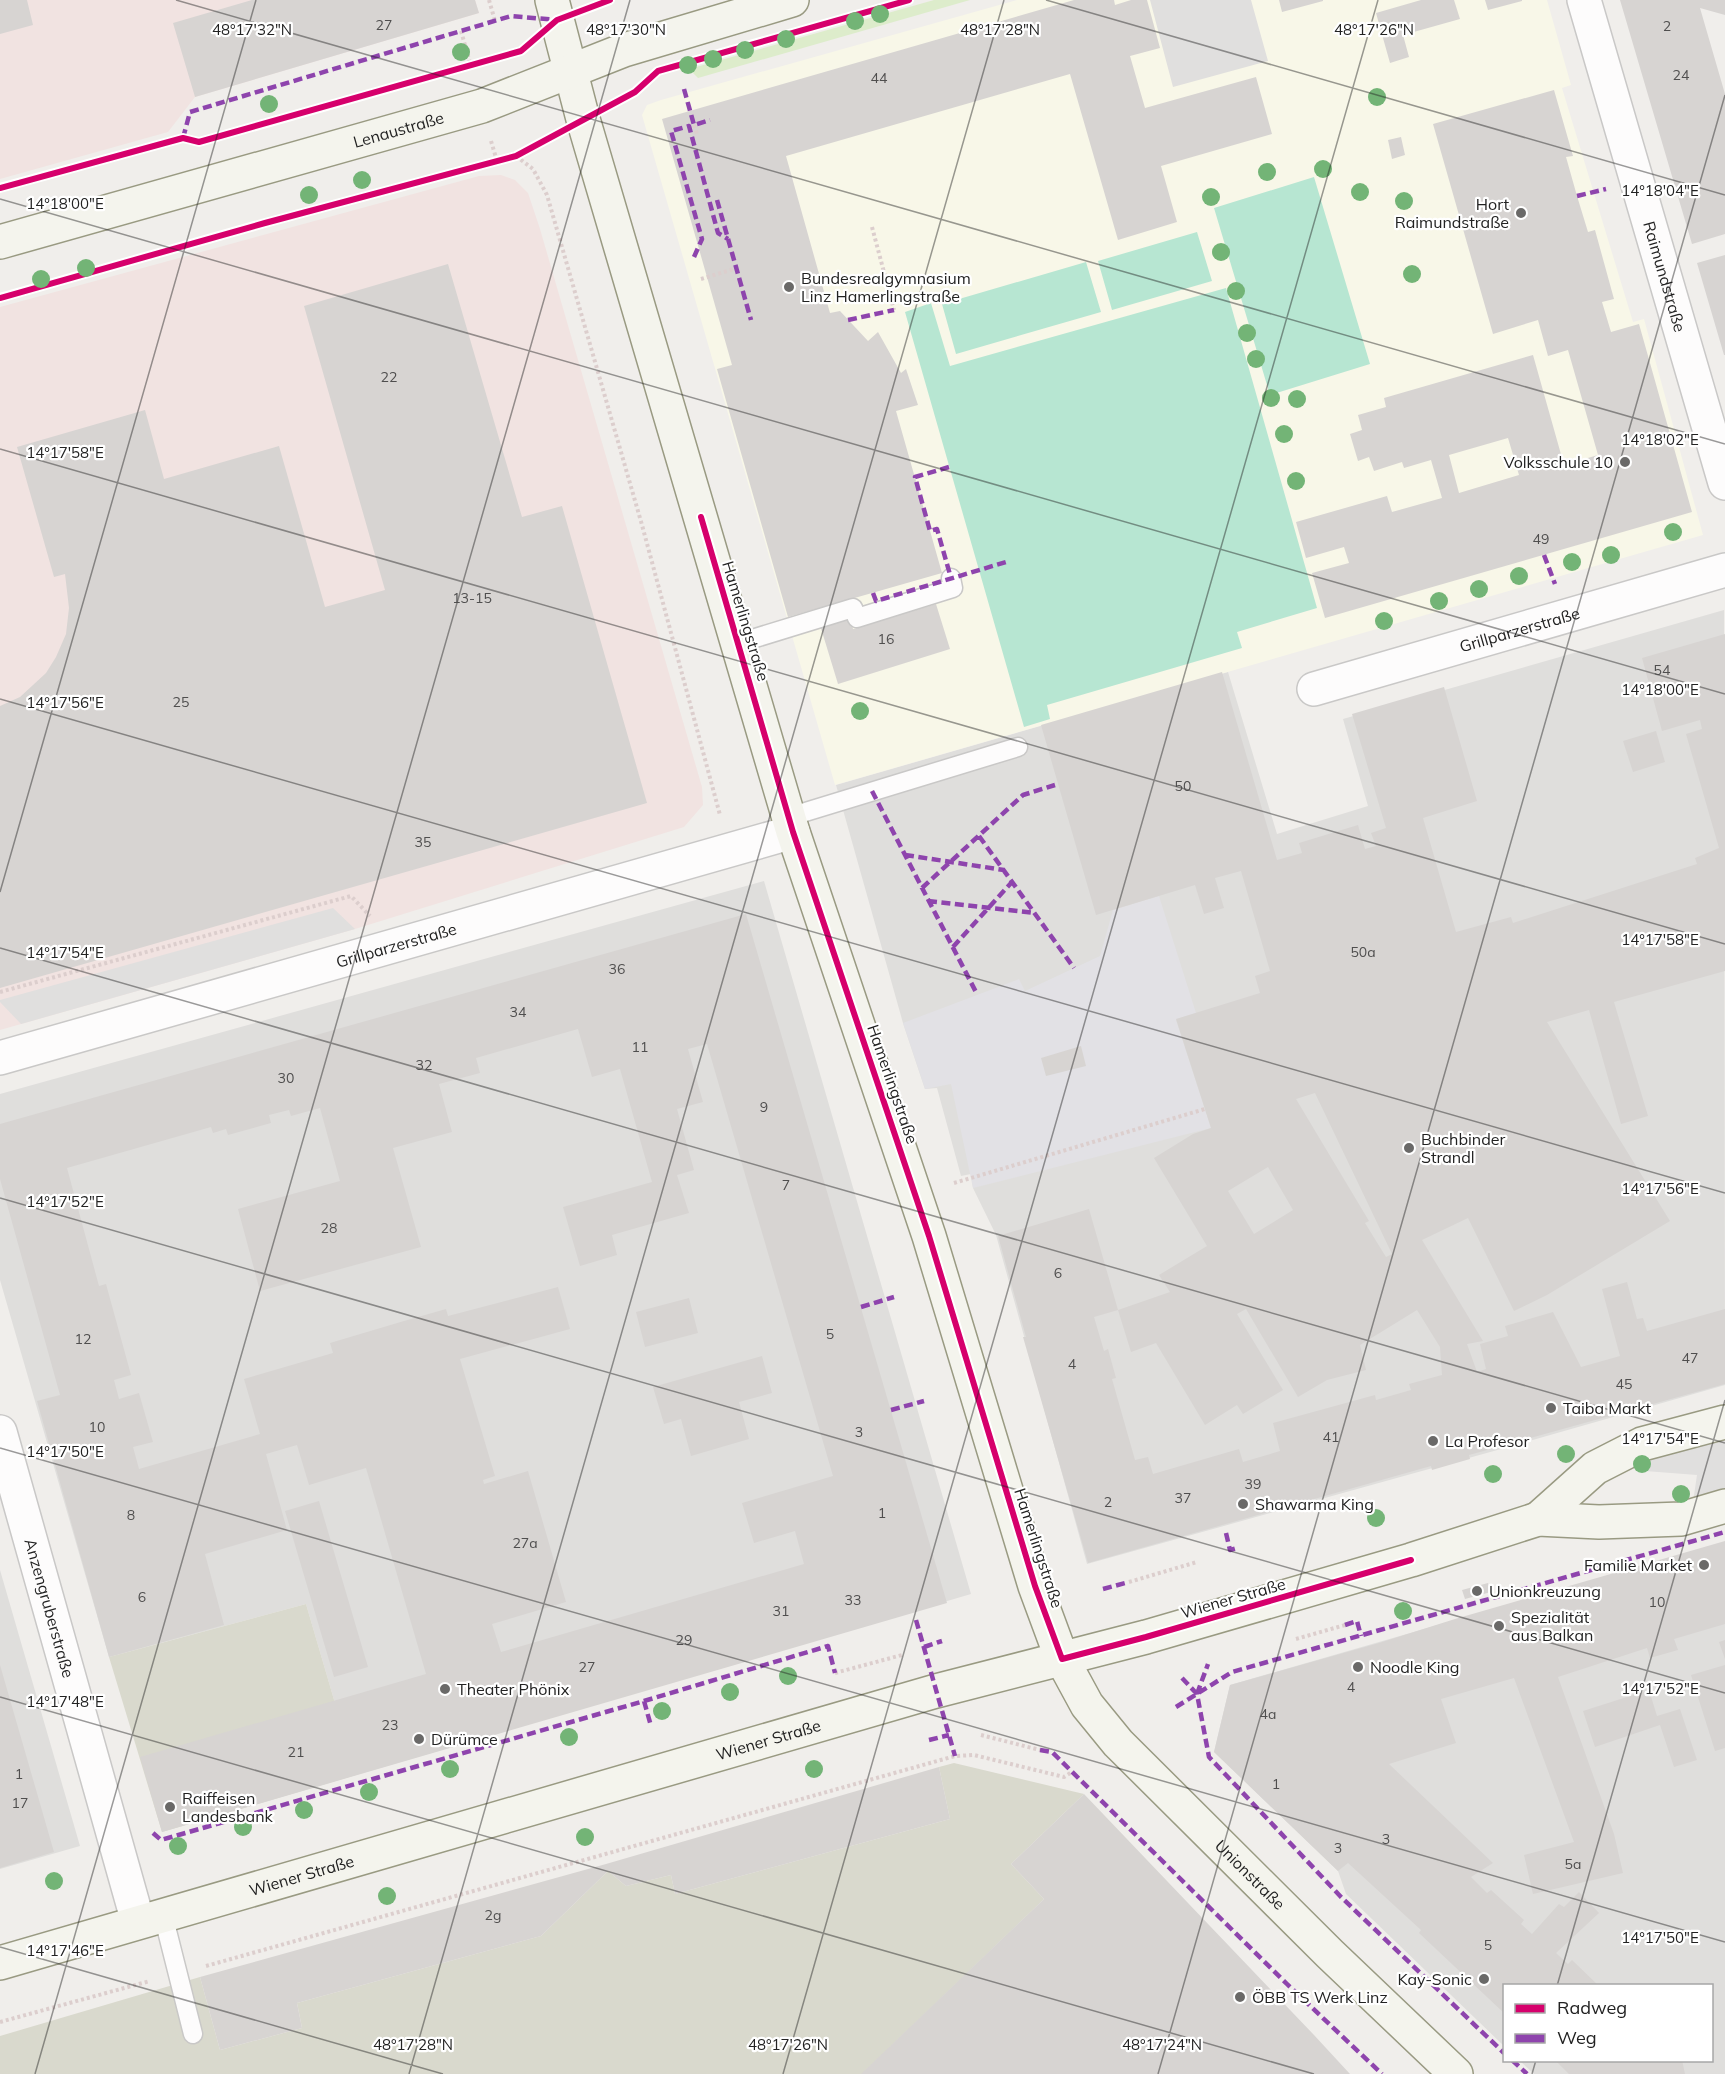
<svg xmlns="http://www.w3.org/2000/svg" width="1725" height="2074" font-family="Mulish,sans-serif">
<rect width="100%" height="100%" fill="#f0eeeb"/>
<path fill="#dfdedc" d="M1724,610l1,775 -224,64 -414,115 -91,-329 -23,-47 -2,-14 -10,2 -24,-88 -12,1 -22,-66 -67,-238 392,-113 49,162 91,-28 -25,-87z
M764,881l207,713 -615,181 -50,-171 -197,53 -109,-377v-186z
M1725,1542v532h-191l-14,-13 192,-1v-74h-208v60l-158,-152 -8,-23 -124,-119 16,-67z
M0,1570l80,276 -80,23z"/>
<path fill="#f1e3e1" d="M0,0h475l4,13 -284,84 -27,35 -168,47z
M501,175l14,5 13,13 12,36 162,558 1,18 -19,22 -329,102 -355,101v-723l479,-131z"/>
<path fill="#f8f7e8" d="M1017,0h530l24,85 -9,3 71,234 11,-3 59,216 -868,250 -193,-670 5,-10 14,-5z"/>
<path fill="#d9d9cd" d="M306,1604l50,171 -194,57 -53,-175z
M954,1763l130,31 -73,70 33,35 -182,175h-862v-38l200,-59 20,73 82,-22 -5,-25 244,-67 67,-65 18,15 45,-11 4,19 275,-75 -11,-52z"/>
<path fill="#ddeccb" d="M934,0h36l-272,78 -9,-9z"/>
<path fill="#b7e6d2" d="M1314,177l56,187 -100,31 -56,-187z
M1197,232l15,49 -100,29 -14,-49z
M1086,262l15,50 -145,42 -14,-50z
M1226,288l91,320 -80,24 5,16 -195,57 3,14 -26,8 -119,-415 26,-9 19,63z"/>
<path fill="#e0dfde" d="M1150,0h101l17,61 -95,26z
M333,908l22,21 -334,95 -21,-22v-2z
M1725,1435v58l-32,9 4,-27 -52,-4 10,-18z"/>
<path fill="#e2e1e5" d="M1159,896l37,117 -20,7 35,108 -238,60 -22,-104 -26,5 -22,-66 116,-44 6,12 75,-35 13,-46z"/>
<path fill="#d7d4d2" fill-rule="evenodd" d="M0,0h27l6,25 -33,9z
M252,0h223l4,13 -284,84 -22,-74z
M1074,0h40l1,5 16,-5h16l13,48 -30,8 15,52 111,-31 16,57 -111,32 16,56 -59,18 -48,-166 -284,82 44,157 10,-2 28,30 10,-9 23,41 5,-4 12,36 -22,6 46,162 -154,44 -71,-248 15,-4 -70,-246z
M1279,0h44v1l-41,11z
M1421,0h33l6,19 -57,16 6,22 -19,6 -14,-50z
M1485,0h37v1l-34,9z
M1620,0h105v15l-25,-7 25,86v140l-33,10z
M1554,90l19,66 -7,1 11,39 11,36 7,-2 19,69 -12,3 9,30 28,-8 53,188 -367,106 -13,-45 37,-10 -5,-16 -38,11 -10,-36 91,-26 5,16 50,-14 -11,-38 -27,8 -2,-6 -28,9 -5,-14 -11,4 -8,-27 12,-4 -4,-15 28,-8 -2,-9 149,-43 31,110 34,-10 -30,-105 -20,6 -10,-36 -45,14 -60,-210zM1508,438l11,37 -60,18 -10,-38z
M1401,137l4,18 -13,4 -4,-19z
M1725,255v100h-1l-27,-92z
M448,264l74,253 40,-11 85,297 -647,185v-282l20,-9 26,-24 10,-16 10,-23 3,-26 -4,-34 -11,3 -37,-130 128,-37 19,69 115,-33 46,161 60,-17 -81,-284z
M936,604l14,45 -112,35 -18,-59 30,-9 3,13z
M1725,634v337l-111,31 34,114 -27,8 -32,-114 -42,12 123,199 -123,74 -33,16 -46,-93 -46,22 61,101 -16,3 10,28 9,-3 -6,-25 28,-8 -3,-10 48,-14 28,55 39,-11 -18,-67 25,-7 10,37 6,-1 4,13 78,-22v75l-256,71 1,4 -38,11 -1,-4 -343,97 -65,-226h3l-28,-101 91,-27 29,101 -24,7 10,34 4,-2 8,29 -4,1 23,81 13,-3 5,17 86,-25 4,13 37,-11 -7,-28 102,-28 1,5 35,-10 -2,-6 33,-9 -2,-28 -23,-37 -57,35 6,25 -39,10 -29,17 -52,-88 -9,5 46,76 -40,24 -6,-9 -32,20 -49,-82 -25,9 -13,-42 52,-18 -11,-17 48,-29 -53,-88 39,-24 18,-6 -35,-109 84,-26 -5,-17 15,-5 -29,-100 -26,7 9,30 -20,6 -9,-29 -99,30 -55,-190 181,-53 55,188 25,-7 -3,-10 59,-18 7,24 11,-3 -5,-13 15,-5 -34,-114 92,-27 33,114 -54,17 33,114 55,-15 2,6 184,-59 -2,-6 24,-10 -33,-114 16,-5 -2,-9 -38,11 -20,-73zM1315,1093l77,161 -6,3 -21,-34 4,-2 -73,-122zM1268,1167l25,43 -39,24 -26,-43z
M1656,731l9,31 -32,10 -10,-31z
M746,914l201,689 -785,229 -22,-75 286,-83 -60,-206 -57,17 -12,-40 -31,9 21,76 -82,24 19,71 -115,32 -72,-256 23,-6 -60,-216v-55zM578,1029l14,48 28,-8 32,113 -89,25 17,59 37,-11 -5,-20 77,-22 -12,-38 17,-5 -17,-61 26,-7 -15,-53 19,-5 126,432 -91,27 12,40 41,-12 9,33 -303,88 -9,-28 74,-22 -38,-131 -44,13 -1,-4 12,-4 -35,-117 110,-30 -12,-42 -110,29 -2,-7 -42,12 -74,22 3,10 -89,26 16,55 -121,35 -6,-22 20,-5 -14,-49 -20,6 -5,-19 17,-5 -25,-91 -7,2 -32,-118 144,-41 2,6 13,-4 2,6 43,-12 -2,-8 20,-5 2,6 29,-8 20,73 -102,28 22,82 161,-44 -28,-99 59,-16 -13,-48 41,-11 -4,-15z
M1081,1046l5,20 -40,10 -5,-18z
M689,1298l9,35 -53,14 -9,-35z
M762,1356l10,37 -33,9 10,37 -58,17 -10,-37 -17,5 -11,-37z
M319,1501l49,166 -34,10 -49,-166z
M1725,1541v83l-51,15 4,11 -28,8 -3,-10 -89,29 56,157 9,39 -90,21 -9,-39 50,-13 -60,-164 -73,21 15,44 -67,21 104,99 -22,14 16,16 4,-3 33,30 -3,4 11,10 27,-30 5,3 15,-15 20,21 -43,40 12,11 4,-4 27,26h-95v27l-85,-80 2,-3 -73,-67 -10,8 -124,-119 16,-67 149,-42 76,-24z
M1488,1583l3,9 -26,7 -3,-9z
M1725,1640v19l-6,-17z
M0,1665l54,187 -54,16z
M1725,1665v83l-10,3 -24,-76z
M1649,1690l8,26 23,-7 17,51 -23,7 -14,-42 -65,22 -12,-36z
M939,1767l11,52 -275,75 -4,-19 -45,11 -18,-15 -67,65 -244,67 5,25 -82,22 -20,-73 406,-113z
M1084,1794l230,241 36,39h-489l183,-175 -33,-35z
M1555,2060h127l3,14h-116z"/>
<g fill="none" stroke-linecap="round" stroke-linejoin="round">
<defs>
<path id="service" d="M739,643l114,-35 4,10 96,-30 -2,-10
M789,817l229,-70
M163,1915l30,119"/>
<g id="minor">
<path id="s1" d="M1584,0l141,483"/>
<path id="s2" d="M1314,689l411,-119"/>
<path id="s3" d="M0,1058l793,-226"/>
<path id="s4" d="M0,1432l138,490"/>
</g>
<g id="secondary">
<path id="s5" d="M552,0l31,119 210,713 136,404 106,350 27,73 25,46 31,38 212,211 126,120"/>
<path id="s6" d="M0,242l482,-136 142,-56 168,-50"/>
<path d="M1538,1519l57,-51 47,-24 83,-22"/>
<path id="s7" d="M0,1963l936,-272 210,-54 265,-77 127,-41 61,3 82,-3 44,-13"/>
</g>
</defs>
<use href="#service" stroke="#c9c8c7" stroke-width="21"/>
<use href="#minor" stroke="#c9c8c7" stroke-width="36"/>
<use href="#secondary" stroke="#999a82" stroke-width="36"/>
<path stroke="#dccecd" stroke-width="4" stroke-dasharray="3 3" stroke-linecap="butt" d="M489,0l6,21
M461,31l11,39
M694,125l3,9
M491,141l6,20
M516,156l17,13 14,26 95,330 78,290
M872,227l22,83
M701,279l36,-11
M0,992l351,-96 19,20
M954,1183l251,-74
M1129,1582l68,-20
M1296,1639l49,-14
M835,1673l67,-18
M981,1735l59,15
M206,1966l749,-210 19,-1 90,22 8,-5
M0,2022l150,-41"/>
<use href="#service" stroke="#fdfcfc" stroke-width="18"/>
<use href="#minor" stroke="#fdfcfc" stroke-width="33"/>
<use href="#secondary" stroke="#f4f4ed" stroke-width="33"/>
<path stroke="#8e44ad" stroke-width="4.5" stroke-dasharray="9 4.5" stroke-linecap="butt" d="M684,89l10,36 16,-5
M183,138l7,-26 321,-96 46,4
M1577,196l29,-7
M717,200l34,120
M694,257l8,-18 -31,-108 18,-5 29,107 10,6
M848,320l46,-10
M949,467l-34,10 15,54 7,-2 14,49
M1544,555l11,29
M873,593l3,8 130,-39
M872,791l105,203
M979,836l95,132
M905,855l99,15
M922,888l101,-93 32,-10
M928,901l107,12
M953,947l59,-65
M861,1307l33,-10
M891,1410l33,-9
M1226,1533l4,17 7,-2
M1103,1589l26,-7
M916,1620l39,136
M1345,1625l12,-4 4,15
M924,1647l18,-6
M1182,1678l15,16 12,63 132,140 163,156
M1197,1694l11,-30
M644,1701l7,25
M1176,1707l56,-35 493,-140
M929,1740l20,-5
M1040,1750l12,2 235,232 95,90
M153,1833l8,7 483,-139 184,-55 7,27
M1512,2060l15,14"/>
<defs>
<path id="cycleway" d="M0,188l183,-50 16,4 322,-91 36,-31 53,-20
M0,298l265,-75 251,-67 119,-64 23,-21 251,-71
M701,517l92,315 136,404 106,350 27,73 84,-22 265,-77"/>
</defs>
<use href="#cycleway" stroke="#fff" stroke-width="10"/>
<use href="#cycleway" stroke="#d6006c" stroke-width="6"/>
</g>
<g fill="#73b476">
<circle cx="880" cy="14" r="9"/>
<circle cx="855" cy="21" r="9"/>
<circle cx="786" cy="39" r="9"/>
<circle cx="745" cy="50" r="9"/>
<circle cx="461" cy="52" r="9"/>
<circle cx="713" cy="59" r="9"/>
<circle cx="688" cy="65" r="9"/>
<circle cx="1377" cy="97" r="9"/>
<circle cx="269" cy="104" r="9"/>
<circle cx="1323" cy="169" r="9"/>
<circle cx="1267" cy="172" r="9"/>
<circle cx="362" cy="180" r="9"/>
<circle cx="1360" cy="192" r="9"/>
<circle cx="309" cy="195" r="9"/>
<circle cx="1211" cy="197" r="9"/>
<circle cx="1404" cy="201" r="9"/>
<circle cx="1221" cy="252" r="9"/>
<circle cx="86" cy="268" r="9"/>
<circle cx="1412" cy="274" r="9"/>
<circle cx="41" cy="279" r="9"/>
<circle cx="1236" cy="291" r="9"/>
<circle cx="1247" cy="333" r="9"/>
<circle cx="1256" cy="359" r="9"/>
<circle cx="1271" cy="398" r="9"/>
<circle cx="1297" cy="399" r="9"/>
<circle cx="1284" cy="434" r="9"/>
<circle cx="1296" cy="481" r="9"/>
<circle cx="1673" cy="532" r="9"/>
<circle cx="1611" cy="555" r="9"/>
<circle cx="1572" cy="562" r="9"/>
<circle cx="1519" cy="576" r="9"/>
<circle cx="1479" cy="589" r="9"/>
<circle cx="1439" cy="601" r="9"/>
<circle cx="1384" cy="621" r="9"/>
<circle cx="860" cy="711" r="9"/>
<circle cx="1566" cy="1454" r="9"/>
<circle cx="1642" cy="1464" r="9"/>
<circle cx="1493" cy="1474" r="9"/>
<circle cx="1681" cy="1494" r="9"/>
<circle cx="1376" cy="1518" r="9"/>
<circle cx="1403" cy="1611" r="9"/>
<circle cx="788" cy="1676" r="9"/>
<circle cx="730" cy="1692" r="9"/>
<circle cx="662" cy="1711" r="9"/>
<circle cx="569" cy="1737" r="9"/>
<circle cx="450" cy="1769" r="9"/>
<circle cx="814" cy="1769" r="9"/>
<circle cx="369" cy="1792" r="9"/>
<circle cx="304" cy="1810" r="9"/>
<circle cx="243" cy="1827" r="9"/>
<circle cx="585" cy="1837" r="9"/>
<circle cx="178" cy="1846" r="9"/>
<circle cx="54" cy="1881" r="9"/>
<circle cx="387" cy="1896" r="9"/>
</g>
<path fill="none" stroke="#222" stroke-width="1.5" stroke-opacity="0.45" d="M176,0l1549,444M1046,0l679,195M0,199l1725,495M0,449l1725,495M0,699l1725,494M0,892l256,-892M0,948l1725,495M0,1198l1725,495M0,1448l1725,494M0,1697l1314,377M0,1947l443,127M1557,1986l168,-586M35,2074l595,-2074M409,2074l595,-2074M783,2074l595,-2074M1158,2074l567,-1979M1532,2074l4,-14"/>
<g fill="#6a6968" stroke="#fff" stroke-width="2">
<circle cx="1521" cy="213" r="6"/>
<circle cx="789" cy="287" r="6"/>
<circle cx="1625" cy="462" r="6"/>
<circle cx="1409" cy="1148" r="6"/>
<circle cx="1551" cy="1408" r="6"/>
<circle cx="1433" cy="1441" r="6"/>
<circle cx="1243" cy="1504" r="6"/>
<circle cx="1704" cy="1565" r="6"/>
<circle cx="1477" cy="1591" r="6"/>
<circle cx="1499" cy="1626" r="6"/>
<circle cx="1358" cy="1667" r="6"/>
<circle cx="445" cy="1689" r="6"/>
<circle cx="419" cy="1739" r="6"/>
<circle cx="170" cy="1807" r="6"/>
<circle cx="1484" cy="1979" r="6"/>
<circle cx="1240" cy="1997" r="6"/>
</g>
<g text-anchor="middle" stroke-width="4.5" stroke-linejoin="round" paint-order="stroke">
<g font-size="14" fill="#4f4e4e">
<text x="384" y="30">27</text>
<text x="1667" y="31">2</text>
<text x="1681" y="80">24</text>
<text x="879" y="83">44</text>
<text x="389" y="382">22</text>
<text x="1541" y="544">49</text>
<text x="472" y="603">13-15</text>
<text x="886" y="644">16</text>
<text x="1662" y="675">54</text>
<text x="181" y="707">25</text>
<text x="1183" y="791">50</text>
<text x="423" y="847">35</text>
<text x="1363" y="957">50a</text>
<text x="617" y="974">36</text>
<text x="518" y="1017">34</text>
<text x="640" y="1052">11</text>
<text x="424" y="1070">32</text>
<text x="286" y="1083">30</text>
<text x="764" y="1112">9</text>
<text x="786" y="1190">7</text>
<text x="329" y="1233">28</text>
<text x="1058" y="1278">6</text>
<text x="830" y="1339">5</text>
<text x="83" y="1344">12</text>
<text x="1690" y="1363">47</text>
<text x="1072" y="1369">4</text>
<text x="1624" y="1389">45</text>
<text x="97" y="1432">10</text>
<text x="859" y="1437">3</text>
<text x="1331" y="1442">41</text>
<text x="1253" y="1489">39</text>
<text x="1183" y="1503">37</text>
<text x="1108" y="1507">2</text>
<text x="882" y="1518">1</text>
<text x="131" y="1520">8</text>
<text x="525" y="1548">27a</text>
<text x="142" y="1602">6</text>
<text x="853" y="1605">33</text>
<text x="1657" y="1607">10</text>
<text x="781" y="1616">31</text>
<text x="684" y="1645">29</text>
<text x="587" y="1672">27</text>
<text x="1351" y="1692">4</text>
<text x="1268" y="1719">4a</text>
<text x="390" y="1730">23</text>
<text x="296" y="1757">21</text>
<text x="19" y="1779">1</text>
<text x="1276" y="1789">1</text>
<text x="20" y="1808">17</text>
<text x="1386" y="1844">3</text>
<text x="1338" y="1853">3</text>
<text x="1573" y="1869">5a</text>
<text x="493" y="1920">2g</text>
<text x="1488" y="1950">5</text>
</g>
<g font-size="16" fill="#222" stroke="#fff">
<text dy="6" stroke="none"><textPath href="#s6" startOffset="414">Lenaustraße</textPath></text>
<text dy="6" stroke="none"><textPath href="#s1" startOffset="288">Raimundstraße</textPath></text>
<text transform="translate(746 621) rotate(73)" y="6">Hamerlingstraße</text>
<text dy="6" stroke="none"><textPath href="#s2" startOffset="214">Grillparzerstraße</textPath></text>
<text dy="6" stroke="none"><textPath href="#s3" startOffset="412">Grillparzerstraße</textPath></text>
<text transform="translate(893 1084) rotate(71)" y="6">Hamerlingstraße</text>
<text transform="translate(1039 1548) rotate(72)" y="6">Hamerlingstraße</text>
<text transform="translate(1233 1598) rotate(-16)" y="6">Wiener Straße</text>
<text dy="6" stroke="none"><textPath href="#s4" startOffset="183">Anzengruberstraße</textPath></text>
<text dy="6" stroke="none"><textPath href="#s7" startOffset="800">Wiener Straße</textPath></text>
<text dy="6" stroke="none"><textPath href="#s5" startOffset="2024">Unionstraße</textPath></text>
<text dy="6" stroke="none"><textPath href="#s7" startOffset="314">Wiener Straße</textPath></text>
</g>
<g font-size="16" fill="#222" stroke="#fff" text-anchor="start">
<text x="1509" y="210" text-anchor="end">Hort<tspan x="1509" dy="18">Raimundstraße</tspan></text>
<text x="801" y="284">Bundesrealgymnasium<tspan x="801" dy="18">Linz Hamerlingstraße</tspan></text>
<text x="1613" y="468" text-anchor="end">Volksschule 10</text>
<text x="1421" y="1145">Buchbinder<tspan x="1421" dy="18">Strandl</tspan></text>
<text x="1563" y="1414">Taiba Markt</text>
<text x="1445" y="1447">La Profesor</text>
<text x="1255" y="1510">Shawarma King</text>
<text x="1692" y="1571" text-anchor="end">Familie Market</text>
<text x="1489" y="1597">Unionkreuzung</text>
<text x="1511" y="1623">Spezialität<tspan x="1511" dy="18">aus Balkan</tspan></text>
<text x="1370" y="1673">Noodle King</text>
<text x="457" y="1695">Theater Phönix</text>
<text x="431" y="1745">Dürümce</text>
<text x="182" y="1804">Raiffeisen<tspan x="182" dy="18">Landesbank</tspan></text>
<text x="1472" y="1985" text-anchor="end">Kay-Sonic</text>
<text x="1252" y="2003">ÖBB TS Werk Linz</text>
</g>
</g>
<g font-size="15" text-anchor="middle" fill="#222" stroke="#fff" stroke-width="4.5" stroke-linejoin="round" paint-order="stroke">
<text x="252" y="35">48°17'32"N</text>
<text x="626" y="35">48°17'30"N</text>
<text x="1000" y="35">48°17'28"N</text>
<text x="1374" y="35">48°17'26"N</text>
<text x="1660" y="196">14°18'04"E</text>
<text x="65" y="209">14°18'00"E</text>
<text x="1660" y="445">14°18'02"E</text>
<text x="65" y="458">14°17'58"E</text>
<text x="1660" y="695">14°18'00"E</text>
<text x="65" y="708">14°17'56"E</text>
<text x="1660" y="945">14°17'58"E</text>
<text x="65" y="958">14°17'54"E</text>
<text x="1660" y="1194">14°17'56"E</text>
<text x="65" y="1207">14°17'52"E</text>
<text x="1660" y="1444">14°17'54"E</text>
<text x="65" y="1457">14°17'50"E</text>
<text x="1660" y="1694">14°17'52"E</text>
<text x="65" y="1707">14°17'48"E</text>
<text x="1660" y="1943">14°17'50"E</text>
<text x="65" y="1956">14°17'46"E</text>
<text x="413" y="2050">48°17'28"N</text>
<text x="788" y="2050">48°17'26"N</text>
<text x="1162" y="2050">48°17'24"N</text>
</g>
<rect x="1503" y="1984" width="210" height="78" fill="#ffffff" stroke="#a7a7a7" stroke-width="1.5"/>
<rect x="1515" y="2004" width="30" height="9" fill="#d6006c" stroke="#a7a7a7" stroke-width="1.5"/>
<text x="1557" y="2014" font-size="18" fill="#222222">Radweg</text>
<rect x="1515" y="2034" width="30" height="9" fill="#8e44ad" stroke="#a7a7a7" stroke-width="1.5"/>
<text x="1557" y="2044" font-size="18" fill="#222222">Weg</text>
</svg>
